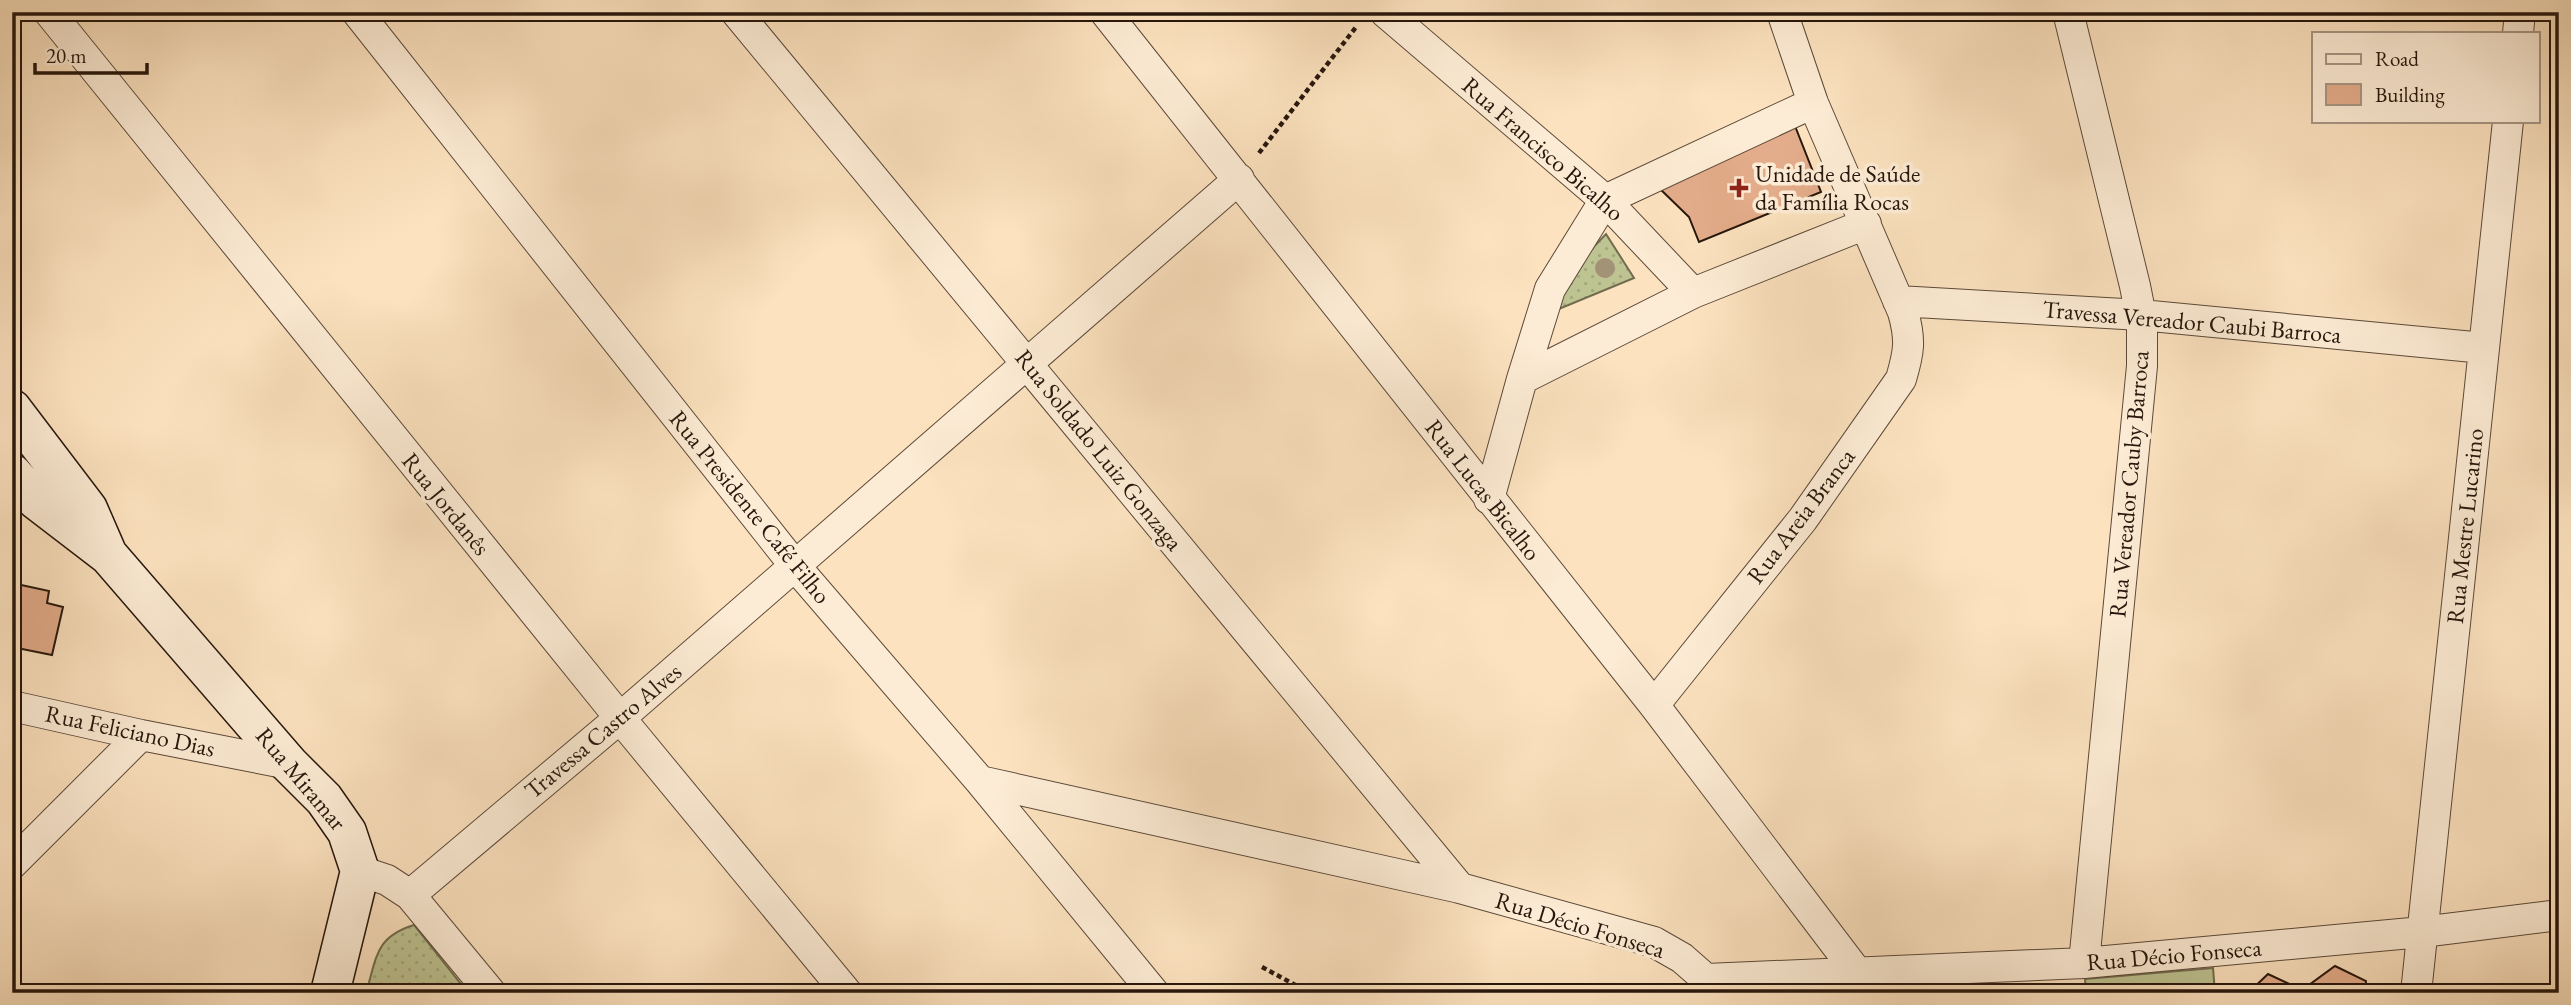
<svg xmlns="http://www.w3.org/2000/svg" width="2571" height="1005" font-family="'EB Garamond',serif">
<defs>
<pattern id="grass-dots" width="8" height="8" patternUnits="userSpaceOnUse" patternTransform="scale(1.75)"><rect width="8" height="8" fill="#bec392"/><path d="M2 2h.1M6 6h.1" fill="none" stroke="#a3a77d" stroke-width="1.8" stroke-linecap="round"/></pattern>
</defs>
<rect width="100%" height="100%" fill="#fce2bf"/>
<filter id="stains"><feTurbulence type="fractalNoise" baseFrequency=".00286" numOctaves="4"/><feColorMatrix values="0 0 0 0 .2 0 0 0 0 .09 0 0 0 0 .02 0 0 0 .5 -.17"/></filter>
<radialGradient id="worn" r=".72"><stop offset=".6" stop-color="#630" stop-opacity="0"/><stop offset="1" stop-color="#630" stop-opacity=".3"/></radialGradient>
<path fill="url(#grass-dots)" stroke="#726c4f" stroke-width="2" d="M1606,234l28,44 -80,33v-23z
M414,925l54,68h-102c11,-36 9,-56 48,-68z"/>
<path fill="#bec392" stroke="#726c4f" stroke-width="2" d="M2213,968l2,25h-129l-1,-14z"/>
<path fill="#e3ac8a" stroke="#26160c" stroke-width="2" d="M1795,126l26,66 -122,50 -10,-25 -34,-33z
M12,583l37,8 -2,12 16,4 -11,48 -40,-8z
M2335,966l31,15 -1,12h-117l20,-19 34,16z"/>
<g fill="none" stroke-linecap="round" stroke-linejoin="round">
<defs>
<path id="street" d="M49,12l571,706 227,275
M357,12l438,554 185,215 174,212
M736,12l724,876
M1105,12l549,693 202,266
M1385,12l220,188 88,93
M2068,12l67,274 7,35v45l-58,597
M2518,33l2,-21
M1898,301l243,14 343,33
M1522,379l171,-86 173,-69
M1489,499l33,-120 28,-90 55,-89 208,-97
M1654,705l149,-186 98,-140c8,-27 10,-39 2,-67l-90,-209 -31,-91
M12,706l129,29 148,29
M980,781l480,107 194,54 28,16 24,21 378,-16 338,-31 137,-17
M12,864l129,-129
M360,871l27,9 23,15 81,98
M410,895l210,-177 619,-539
M2416,993l92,-872"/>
<path id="secondary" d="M12,409l76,100 20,46
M12,473l24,27 73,56 180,208 35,35 23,33 13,39 -30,122"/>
</defs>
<use href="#street" stroke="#5c4939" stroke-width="32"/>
<use href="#secondary" stroke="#26160c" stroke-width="41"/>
<path stroke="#26160c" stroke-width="4.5" stroke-dasharray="5 3.5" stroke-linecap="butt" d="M1259,153l97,-126
M1262,967l48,26"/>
<use href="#street" stroke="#fdecd5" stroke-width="30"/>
<use href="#secondary" stroke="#fdecd5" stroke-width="38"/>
</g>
<circle fill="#a39376" cx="1605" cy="268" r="10"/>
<path fill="#8f2418" stroke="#fdecd5" stroke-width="2.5" d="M1735.5 177.5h7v7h7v7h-7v7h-7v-7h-7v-7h7z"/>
<g text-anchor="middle" stroke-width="7" stroke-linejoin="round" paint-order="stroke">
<g font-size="24" fill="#26160c" stroke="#fdecd5">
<text transform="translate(1543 149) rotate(41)" y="8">Rua Francisco Bicalho</text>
<text transform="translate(2192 322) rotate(5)" y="8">Travessa Vereador Caubi Barroca</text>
<text transform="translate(1099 450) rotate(51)" y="8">Rua Soldado Luiz Gonzaga</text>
<text transform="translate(2129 484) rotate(-85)" y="8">Rua Vereador Cauby Barroca</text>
<text transform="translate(1483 490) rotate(52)" y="8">Rua Lucas Bicalho</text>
<text transform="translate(446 504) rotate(51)" y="8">Rua Jordanês</text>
<text transform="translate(750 507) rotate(51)" y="8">Rua Presidente Café Filho</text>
<text transform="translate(1801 516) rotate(-53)" y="8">Rua Areia Branca</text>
<text transform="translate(2465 526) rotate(-84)" y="8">Rua Mestre Lucarino</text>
<text transform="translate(130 731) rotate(12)" y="8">Rua Feliciano Dias</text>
<text transform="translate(603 731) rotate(-40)" y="8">Travessa Castro Alves</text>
<text transform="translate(301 779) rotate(50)" y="8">Rua Miramar</text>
<text transform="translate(1580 925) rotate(17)" y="8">Rua Décio Fonseca</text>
<text transform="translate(2174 955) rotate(-5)" y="8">Rua Décio Fonseca</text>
</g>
<g font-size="24" fill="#26160c" stroke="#fdecd5" text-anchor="start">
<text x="1755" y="182">Unidade de Saúde<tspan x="1755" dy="28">da Família Rocas</tspan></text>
</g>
</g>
<rect width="2571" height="1005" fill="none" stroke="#fce2bf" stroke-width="42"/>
<rect x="14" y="14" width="2543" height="977" fill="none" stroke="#26160c" stroke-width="3.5"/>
<rect x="21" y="21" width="2529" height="963" fill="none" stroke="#26160c" stroke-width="2"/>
<rect x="2312" y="32" width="228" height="91" fill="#fdecd5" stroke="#a79685" stroke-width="2"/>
<rect x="2326" y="54" width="35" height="10" fill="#fdecd5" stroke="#a79685" stroke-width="2"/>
<text x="2375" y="66" font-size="21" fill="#26160c">Road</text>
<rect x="2326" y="84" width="35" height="21" fill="#e3ac8a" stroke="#a79685" stroke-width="2"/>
<text x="2375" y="102" font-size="21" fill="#26160c">Building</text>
<path d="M35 63v10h112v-10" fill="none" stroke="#26160c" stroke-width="3.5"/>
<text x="46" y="63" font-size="21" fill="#26160c" stroke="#fdecd5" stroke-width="5" paint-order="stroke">20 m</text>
<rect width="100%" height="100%" filter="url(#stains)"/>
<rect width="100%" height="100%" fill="url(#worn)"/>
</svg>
